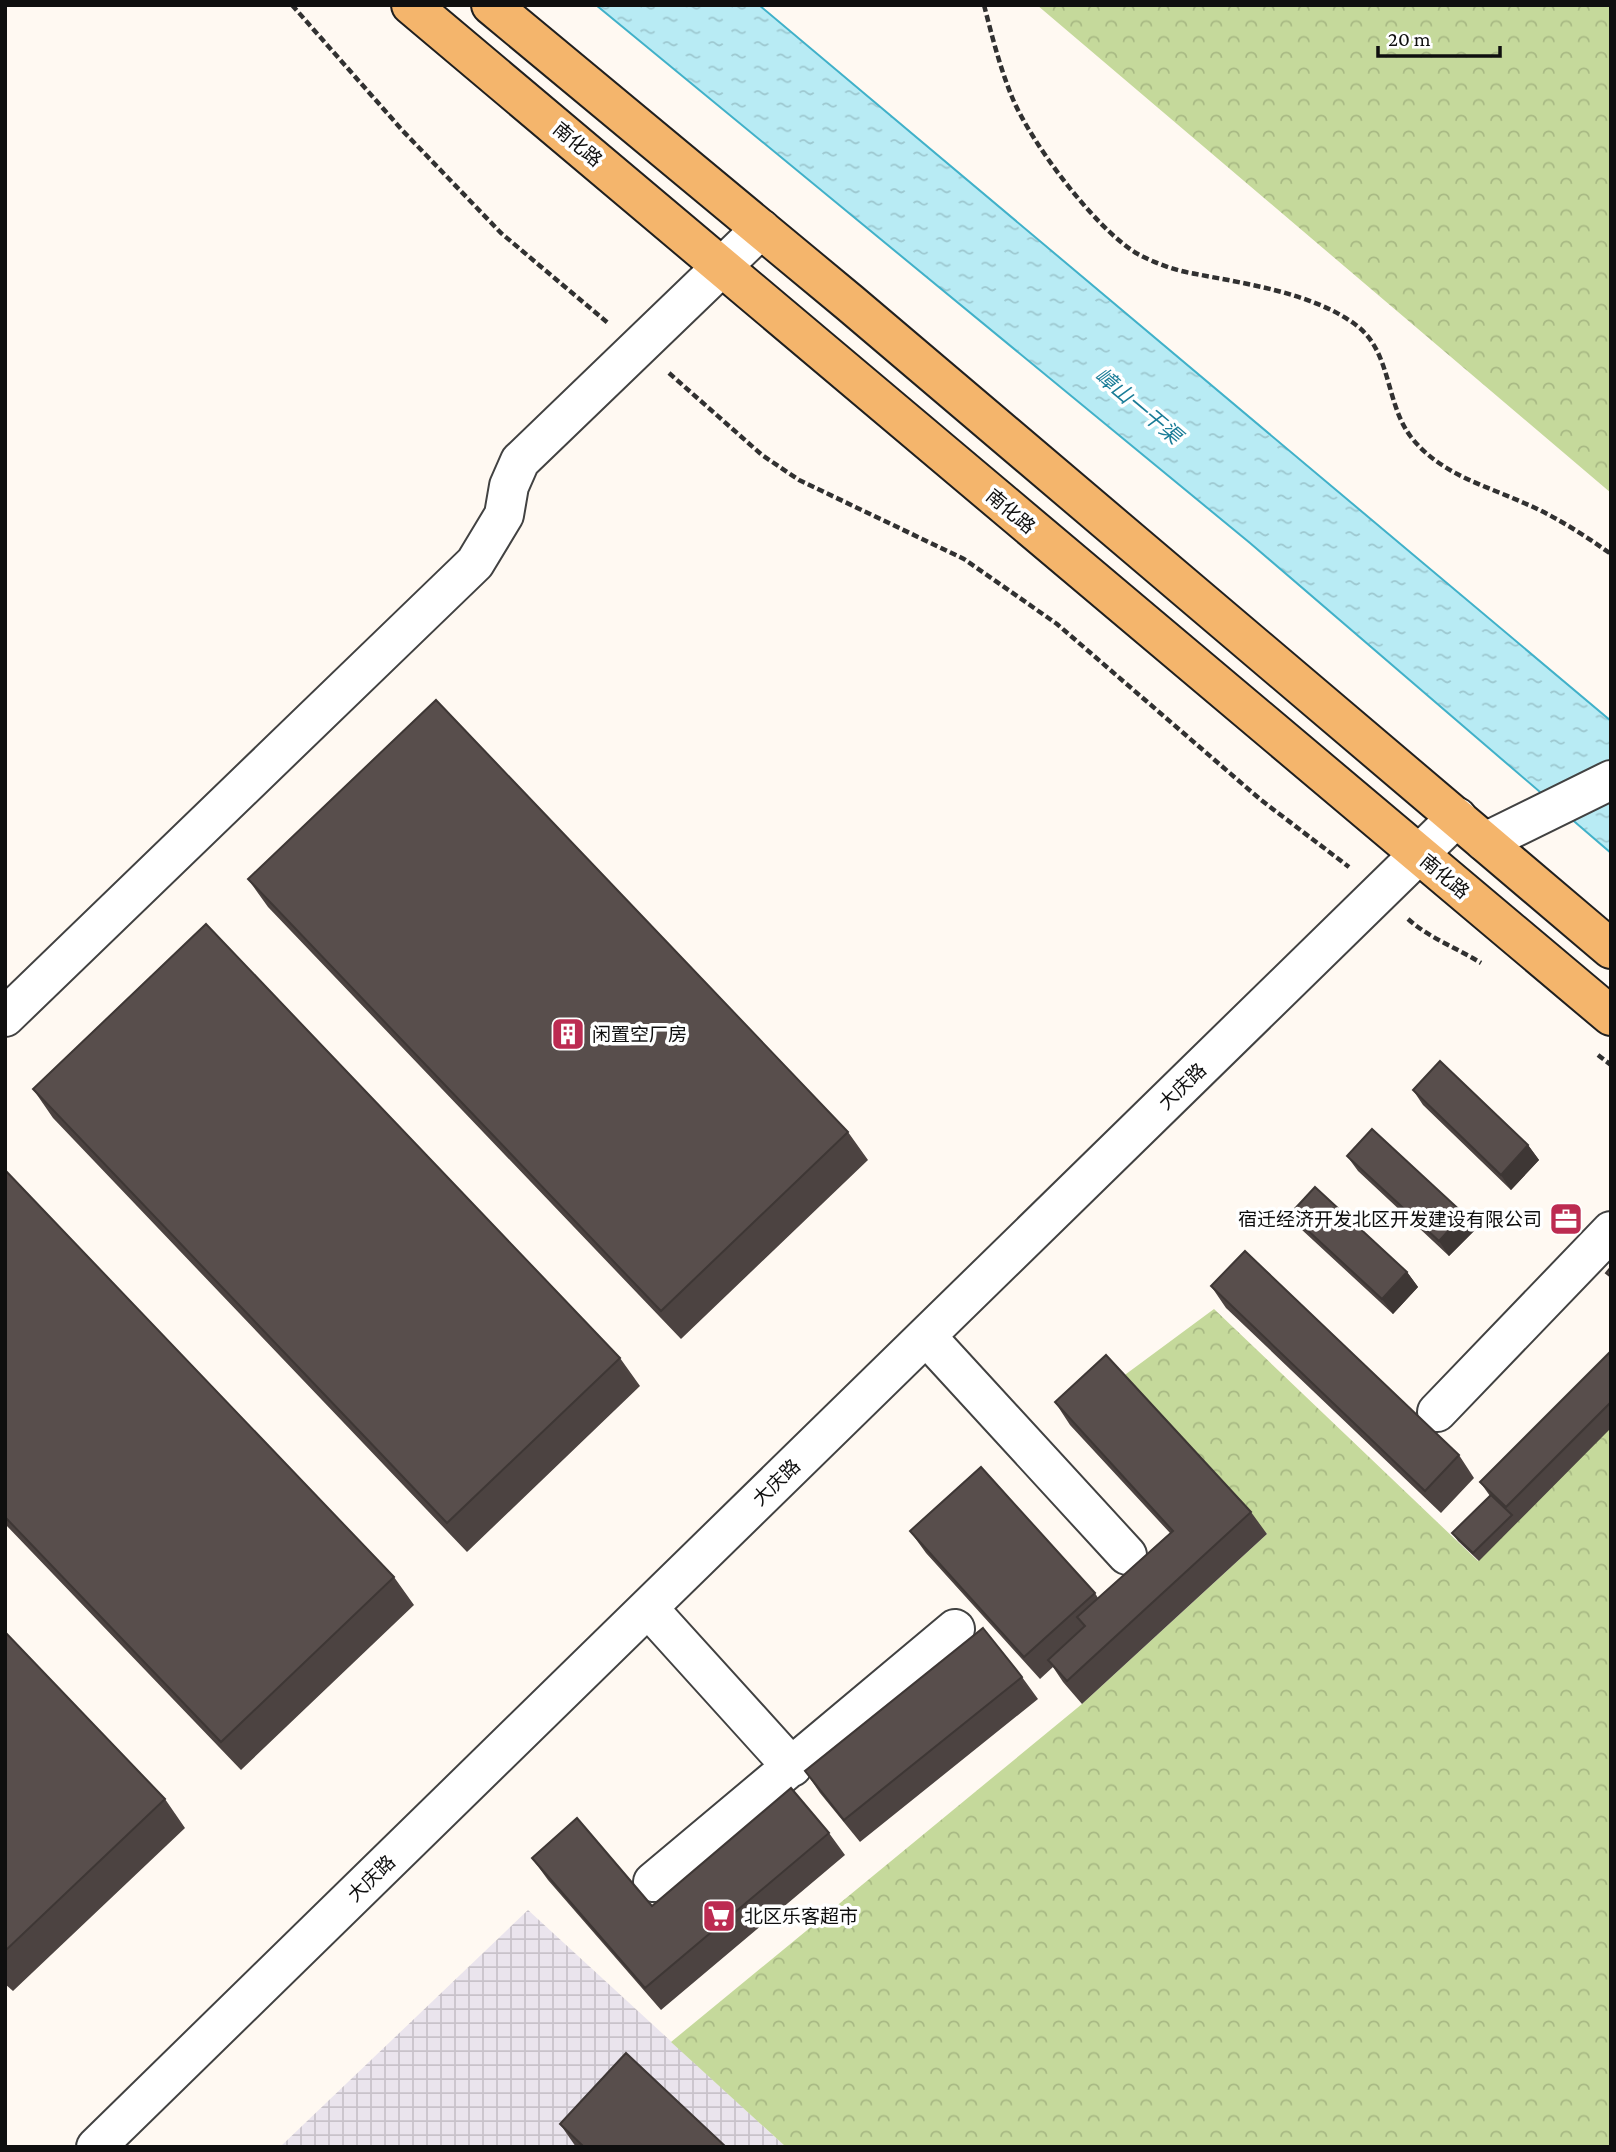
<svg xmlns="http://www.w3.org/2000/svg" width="1616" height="2152" font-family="'Crimson Pro','Noto Sans SC',serif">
<defs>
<pattern id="industrial-grid" width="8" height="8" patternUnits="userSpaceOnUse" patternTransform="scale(1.75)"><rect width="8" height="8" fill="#eae4ed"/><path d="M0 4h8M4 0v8" fill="none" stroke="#c8c2ca"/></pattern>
<pattern id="forest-crowns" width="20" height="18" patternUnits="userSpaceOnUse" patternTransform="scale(1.75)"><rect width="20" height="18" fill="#c5d99b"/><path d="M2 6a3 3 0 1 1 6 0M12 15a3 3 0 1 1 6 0" fill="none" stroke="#a8b984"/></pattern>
<pattern id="water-ripples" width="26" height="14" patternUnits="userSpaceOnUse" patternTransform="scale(1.75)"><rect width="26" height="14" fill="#b8ebf4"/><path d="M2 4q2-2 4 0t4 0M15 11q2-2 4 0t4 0" fill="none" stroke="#9dc8d0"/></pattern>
</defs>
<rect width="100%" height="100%" fill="#fff9f2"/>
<path fill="url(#industrial-grid)" d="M528,1910l258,237h-506z"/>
<path fill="url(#forest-crowns)" d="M1037,5h574v488z
M1214,1309l264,252 133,-136v722h-825l-115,-105 411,-338 185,-170 -145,-157z"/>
<path fill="url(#water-ripples)" stroke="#41b1c9" stroke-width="2" d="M596,5h163l852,716v132l-361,-310z"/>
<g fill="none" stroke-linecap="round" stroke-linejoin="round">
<defs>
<path id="minor" d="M1485,842l126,-62
M5,1017l470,-454 29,-48 5,-29 11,-25 241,-232
M926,1336l201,219
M1437,1412l174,-181
M648,1608l144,159
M653,1882l302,-253
M96,2147l1361,-1330"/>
<path id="major" d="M411,5l1200,1011
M491,5l359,298 761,646"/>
</defs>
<use href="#minor" stroke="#424242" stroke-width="42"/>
<use href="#major" stroke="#202020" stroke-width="42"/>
<path stroke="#313131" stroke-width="4.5" stroke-dasharray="7 3.5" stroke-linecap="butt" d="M292,5l110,125 99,103 107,90
M984,5c8,31 16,63 28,92 19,46 82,130 124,156 18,10 40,18 60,21 51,10 117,19 160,51 36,27 29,78 55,112 29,37 73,48 113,66 31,13 60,32 87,51
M669,373l93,82 37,25 165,79 93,65 204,176 88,67
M1408,919c21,19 49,29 73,44
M1598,1055l13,10"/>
<use href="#minor" stroke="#fff" stroke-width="38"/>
<use href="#major" stroke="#f4b56c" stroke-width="38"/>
</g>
<path fill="#4c4341" d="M248,879l600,253 20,28 -187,179 -413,-432z
M33,1089l587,269 20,28 -173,166 -414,-434z
M1413,1090l115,55 11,15 -28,30 -88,-85z
M1347,1156l117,58 11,16 -26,26 -91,-85z
M5,1170l389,407 20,28 -173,165 -236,-246z
M1290,1214l117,58 11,15 -25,27 -92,-85z
M1211,1286l248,169 15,23 -33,35 -215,-205z
M1611,1351v77l-132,133 -21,-20 -6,-8 38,-37 -10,-14z
M1055,1402l196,110 16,22 -185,170 -19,-22 -10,-15 -13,12 -114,-126 -16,-22 185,62 3,5 72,-65 -100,-108z
M5,1632l160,167 20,29 -172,163 -8,-7z
M1022,1677l16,22 -178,143 -40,-49 -15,-22z
M829,1833l16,22 -184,155 -113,-130 -16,-22 120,48z
M560,2124l166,23h-150z"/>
<path fill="#3e3735" d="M1528,1145l11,15 -28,30 -10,-15z
M1464,1214l11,16 -26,26 -10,-15z
M1407,1272l11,15 -25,27 -11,-15z"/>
<path fill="#584e4c" stroke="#3e3735" stroke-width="2" d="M436,700l412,432 -187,179 -413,-432z
M206,924l414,434 -173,165 -414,-434z
M1440,1061l88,84 -27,30 -88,-85z
M1372,1129l92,85 -25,27 -92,-85z
M5,1170l389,407 -173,165 -216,-225z
M1315,1187l92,85 -25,27 -92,-85z
M1245,1251l214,204 -34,36 -214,-205z
M1611,1267v10l-5,-4z
M1611,1351v51l-105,105 -26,-25z
M1106,1355l145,157 -184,169 -19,-21 37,-34 -8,-9 96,-86 -118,-129z
M981,1467l114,126 -71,64 -114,-126z
M1491,1495l21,20 -39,38 -21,-20z
M983,1628l39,49 -178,143 -39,-49z
M5,1632l160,167 -160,152z
M791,1788l38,45 -184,155 -113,-130 45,-40 75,88z
M626,2053l100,94h-142l-24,-23z"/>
<defs>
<symbol id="building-square" viewBox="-11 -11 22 22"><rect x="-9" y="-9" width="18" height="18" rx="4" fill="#bc2b51" stroke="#fff"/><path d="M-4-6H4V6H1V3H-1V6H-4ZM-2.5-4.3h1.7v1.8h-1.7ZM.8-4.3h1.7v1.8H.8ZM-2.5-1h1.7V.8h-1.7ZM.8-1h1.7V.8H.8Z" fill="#fff"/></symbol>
<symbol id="office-square" viewBox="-11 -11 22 22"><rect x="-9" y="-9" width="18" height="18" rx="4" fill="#bc2b51" stroke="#fff"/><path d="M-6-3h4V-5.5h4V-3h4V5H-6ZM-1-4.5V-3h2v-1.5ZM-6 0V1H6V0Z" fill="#fff"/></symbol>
<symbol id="supermarket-square" viewBox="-11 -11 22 22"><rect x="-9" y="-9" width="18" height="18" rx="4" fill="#bc2b51" stroke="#fff"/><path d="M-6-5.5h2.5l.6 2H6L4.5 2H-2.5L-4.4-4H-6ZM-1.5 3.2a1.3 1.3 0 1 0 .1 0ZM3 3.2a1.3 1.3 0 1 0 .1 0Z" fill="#fff"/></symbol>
</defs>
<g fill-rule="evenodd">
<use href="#building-square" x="549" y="1015" width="38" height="38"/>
<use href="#office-square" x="1547" y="1200" width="38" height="38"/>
<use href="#supermarket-square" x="700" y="1897" width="38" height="38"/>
</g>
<g text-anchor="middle" stroke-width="7" stroke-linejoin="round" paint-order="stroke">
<g font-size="19" fill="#0f0f0f" stroke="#fff">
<text transform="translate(578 144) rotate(40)" y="7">南化路</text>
<text transform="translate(1011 511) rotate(40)" y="7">南化路</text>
<text transform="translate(1445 876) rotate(40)" y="7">南化路</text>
<text transform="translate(1182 1086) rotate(-44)" y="7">大庆路</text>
<text transform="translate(776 1482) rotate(-44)" y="7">大庆路</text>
<text transform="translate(371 1878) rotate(-44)" y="7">大庆路</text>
</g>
<g font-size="19" fill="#0f0f0f" stroke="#fff" text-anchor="start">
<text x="592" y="1041">闲置空厂房</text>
<text x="1542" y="1226" text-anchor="end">宿迁经济开发北区开发建设有限公司</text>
<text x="744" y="1923">北区乐客超市</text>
</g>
<g font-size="21" font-style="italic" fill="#1a7c97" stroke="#fff">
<text transform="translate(1138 406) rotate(40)" y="7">嶂山一干渠</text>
</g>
</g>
<rect width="1616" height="2152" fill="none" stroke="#0f0f0f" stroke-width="14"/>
<path d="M1378 46v10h122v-10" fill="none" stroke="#0f0f0f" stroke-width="3.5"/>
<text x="1388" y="46" font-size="21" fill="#0f0f0f" stroke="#ffffff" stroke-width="5" paint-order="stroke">20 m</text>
</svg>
